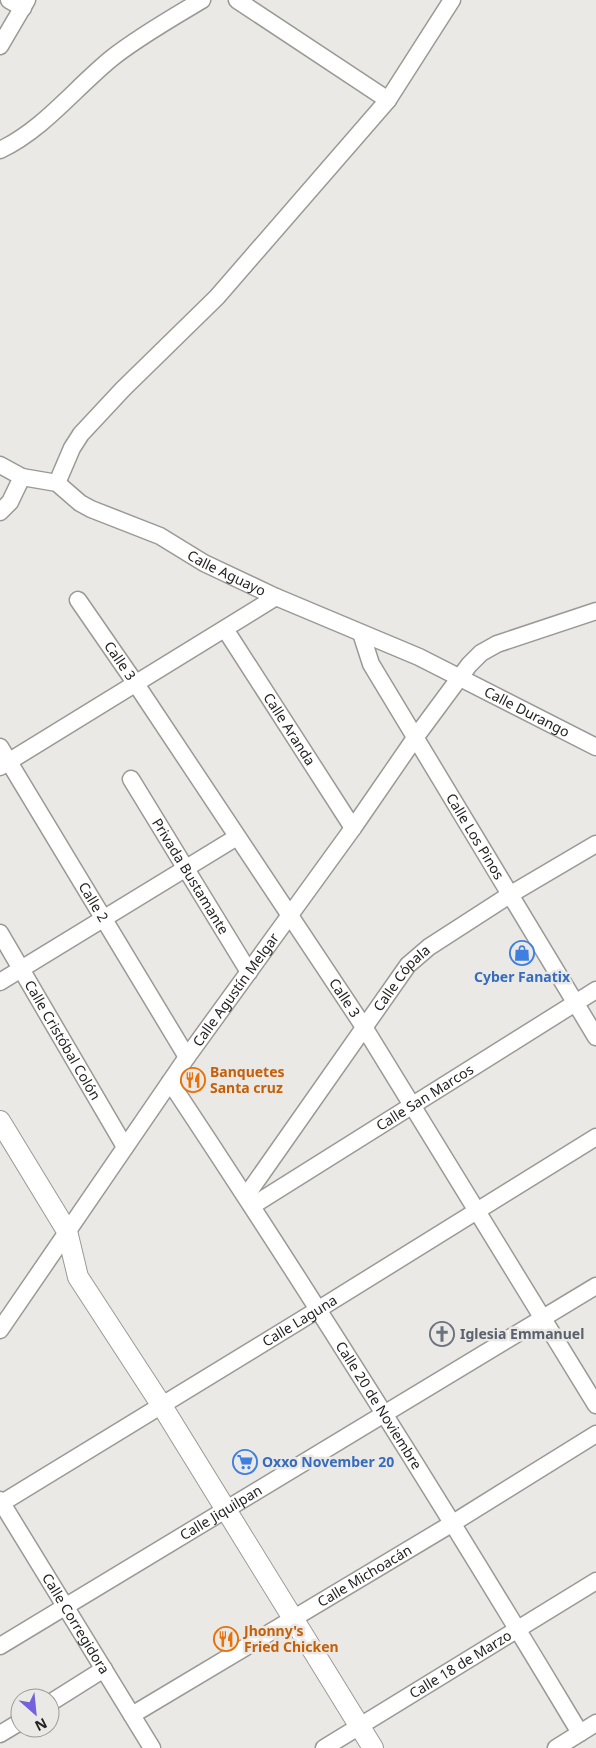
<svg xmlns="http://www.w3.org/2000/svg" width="596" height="1748" font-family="'Noto Sans',sans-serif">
<rect width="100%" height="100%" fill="#ebe9e5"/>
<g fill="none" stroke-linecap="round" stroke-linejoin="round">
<defs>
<g id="minor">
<path d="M9,0l14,8"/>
<path d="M237,0l151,100"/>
<path d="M0,46l27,-46"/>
<path d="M0,150c44,-21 75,-62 112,-92 28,-22 60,-40 90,-58"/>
<path id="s1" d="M0,465l22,12 35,6 23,20 11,6 69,27 44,27 72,34 143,60 177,90"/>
<path d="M57,483l15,-35 9,-14 42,-45 94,-92 171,-197 64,-100"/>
<path d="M0,512l10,-10 12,-25"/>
<path id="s2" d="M78,600l58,84 228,343 232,378"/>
<path id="s3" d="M225,629l128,199"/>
<path id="s4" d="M361,633l10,31 225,373"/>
<path id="s5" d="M0,747l187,310"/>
<path d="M0,767l276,-170"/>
<path id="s6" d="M131,779l118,193"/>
<path id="s7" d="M0,933l125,214"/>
<path d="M0,982l237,-145"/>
<path id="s8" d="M170,1082c142,214 278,431 410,651"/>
<path id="s9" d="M246,1196l162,-231 21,-18 82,-53 85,-50"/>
<path id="s10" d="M252,1206l344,-216"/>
<path id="s11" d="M0,1330l187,-273 166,-229 62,-90 54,-73 12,-12 16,-9 99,-33"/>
<path id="s12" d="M0,1500l152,248"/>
<path id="s13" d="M2,1503l317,-194 277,-172"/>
<path id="s14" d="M0,1646l596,-360"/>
<path d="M50,1703l54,-34"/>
<path id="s15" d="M132,1715l321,-192 143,-89"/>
<path d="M0,1734l20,-12"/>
<path id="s16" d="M324,1748l272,-167"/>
<path d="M556,1748l40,-25"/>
</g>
<path id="tertiary" d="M0,1121l67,110 11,46 84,129 211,342"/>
</defs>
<use href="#minor" stroke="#9b9995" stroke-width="19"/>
<use href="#tertiary" stroke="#9b9995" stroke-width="22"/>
<use href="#minor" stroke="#fff" stroke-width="16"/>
<use href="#tertiary" stroke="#fff" stroke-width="20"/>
</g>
<defs>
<symbol id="shop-ring" viewBox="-11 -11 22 22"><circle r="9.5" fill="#ebe9e5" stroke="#3f7fe0" stroke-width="1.5"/><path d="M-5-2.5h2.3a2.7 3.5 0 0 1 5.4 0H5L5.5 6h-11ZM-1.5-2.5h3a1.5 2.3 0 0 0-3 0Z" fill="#3f7fe0"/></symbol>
<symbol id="restaurant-ring" viewBox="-11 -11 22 22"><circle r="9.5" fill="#ebe9e5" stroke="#e8710a" stroke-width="1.5"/><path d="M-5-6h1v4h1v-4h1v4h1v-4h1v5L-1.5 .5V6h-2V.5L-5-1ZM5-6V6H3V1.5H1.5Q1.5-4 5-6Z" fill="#e8710a"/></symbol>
<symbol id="church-ring" viewBox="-11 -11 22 22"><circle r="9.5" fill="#ebe9e5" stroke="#6b7280" stroke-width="1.5"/><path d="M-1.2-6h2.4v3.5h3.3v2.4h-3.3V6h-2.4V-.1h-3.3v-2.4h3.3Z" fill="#6b7280"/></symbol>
<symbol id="supermarket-ring" viewBox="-11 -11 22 22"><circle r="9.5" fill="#ebe9e5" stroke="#3f7fe0" stroke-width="1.5"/><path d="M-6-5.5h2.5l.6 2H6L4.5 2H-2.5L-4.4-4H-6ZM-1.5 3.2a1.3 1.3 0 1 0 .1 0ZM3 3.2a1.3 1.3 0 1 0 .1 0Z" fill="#3f7fe0"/></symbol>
</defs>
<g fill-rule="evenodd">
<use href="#shop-ring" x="508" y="939" width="28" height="28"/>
<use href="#restaurant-ring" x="179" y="1066" width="28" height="28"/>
<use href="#church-ring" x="428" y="1320" width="28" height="28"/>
<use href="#supermarket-ring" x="231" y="1448" width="28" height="28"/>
<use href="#restaurant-ring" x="212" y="1625" width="28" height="28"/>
</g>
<g text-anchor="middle" stroke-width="5" stroke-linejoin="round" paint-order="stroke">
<g font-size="14" fill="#252423" stroke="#ebe9e5">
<text dy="5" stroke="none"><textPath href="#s1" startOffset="254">Calle Aguayo</textPath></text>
<text dy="5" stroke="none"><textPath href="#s2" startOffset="74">Calle 3</textPath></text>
<text dy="5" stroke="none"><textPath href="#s1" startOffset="585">Calle Durango</textPath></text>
<text dy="5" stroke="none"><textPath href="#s3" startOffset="119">Calle Aranda</textPath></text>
<text dy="5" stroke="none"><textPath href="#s4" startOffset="234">Calle Los Pinos</textPath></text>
<text dy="5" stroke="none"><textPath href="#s6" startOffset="114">Privada Bustamante</textPath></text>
<text dy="5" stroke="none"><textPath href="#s5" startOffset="181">Calle 2</textPath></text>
<text dy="5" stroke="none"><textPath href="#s9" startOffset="268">Calle Cópala</textPath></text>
<text dy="5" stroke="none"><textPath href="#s11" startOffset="414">Calle Agustín Melgar</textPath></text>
<text dy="5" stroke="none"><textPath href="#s2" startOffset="479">Calle 3</textPath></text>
<text dy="5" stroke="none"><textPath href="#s7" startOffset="124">Calle Cristóbal Colón</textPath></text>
<text dy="5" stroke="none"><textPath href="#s10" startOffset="204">Calle San Marcos</textPath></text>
<text dy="5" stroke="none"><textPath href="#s13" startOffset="349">Calle Laguna</textPath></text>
<text dy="5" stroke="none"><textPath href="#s8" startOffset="385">Calle 20 de Noviembre</textPath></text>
<text dy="5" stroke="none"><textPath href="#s14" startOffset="258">Calle Jiquilpan</textPath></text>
<text dy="5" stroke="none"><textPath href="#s15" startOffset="271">Calle Michoacán</textPath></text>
<text dy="5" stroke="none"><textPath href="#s12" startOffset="145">Calle Corregidora</textPath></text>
<text dy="5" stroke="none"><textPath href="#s16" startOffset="160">Calle 18 de Marzo</textPath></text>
</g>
<g font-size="14" font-weight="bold" fill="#366cbe" stroke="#ebe9e5">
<text x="522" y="982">Cyber Fanatix</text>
<text x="262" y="1467" text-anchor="start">Oxxo November 20</text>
</g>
<g font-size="14" font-weight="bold" fill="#c56008" stroke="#ebe9e5" text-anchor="start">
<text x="210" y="1077">Banquetes<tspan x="210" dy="16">Santa cruz</tspan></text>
<text x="244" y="1636">Jhonny's<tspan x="244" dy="16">Fried Chicken</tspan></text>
</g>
<g font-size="14" font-weight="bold" fill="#5b616d" stroke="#ebe9e5" text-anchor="start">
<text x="460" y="1339">Iglesia Emmanuel</text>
</g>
</g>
<g transform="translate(35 1713) rotate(153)"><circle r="24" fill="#ebe9e5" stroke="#9c9a97"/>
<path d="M0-4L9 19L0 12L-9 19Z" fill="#7461db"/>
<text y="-8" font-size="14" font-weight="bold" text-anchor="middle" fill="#252423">N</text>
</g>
</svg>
